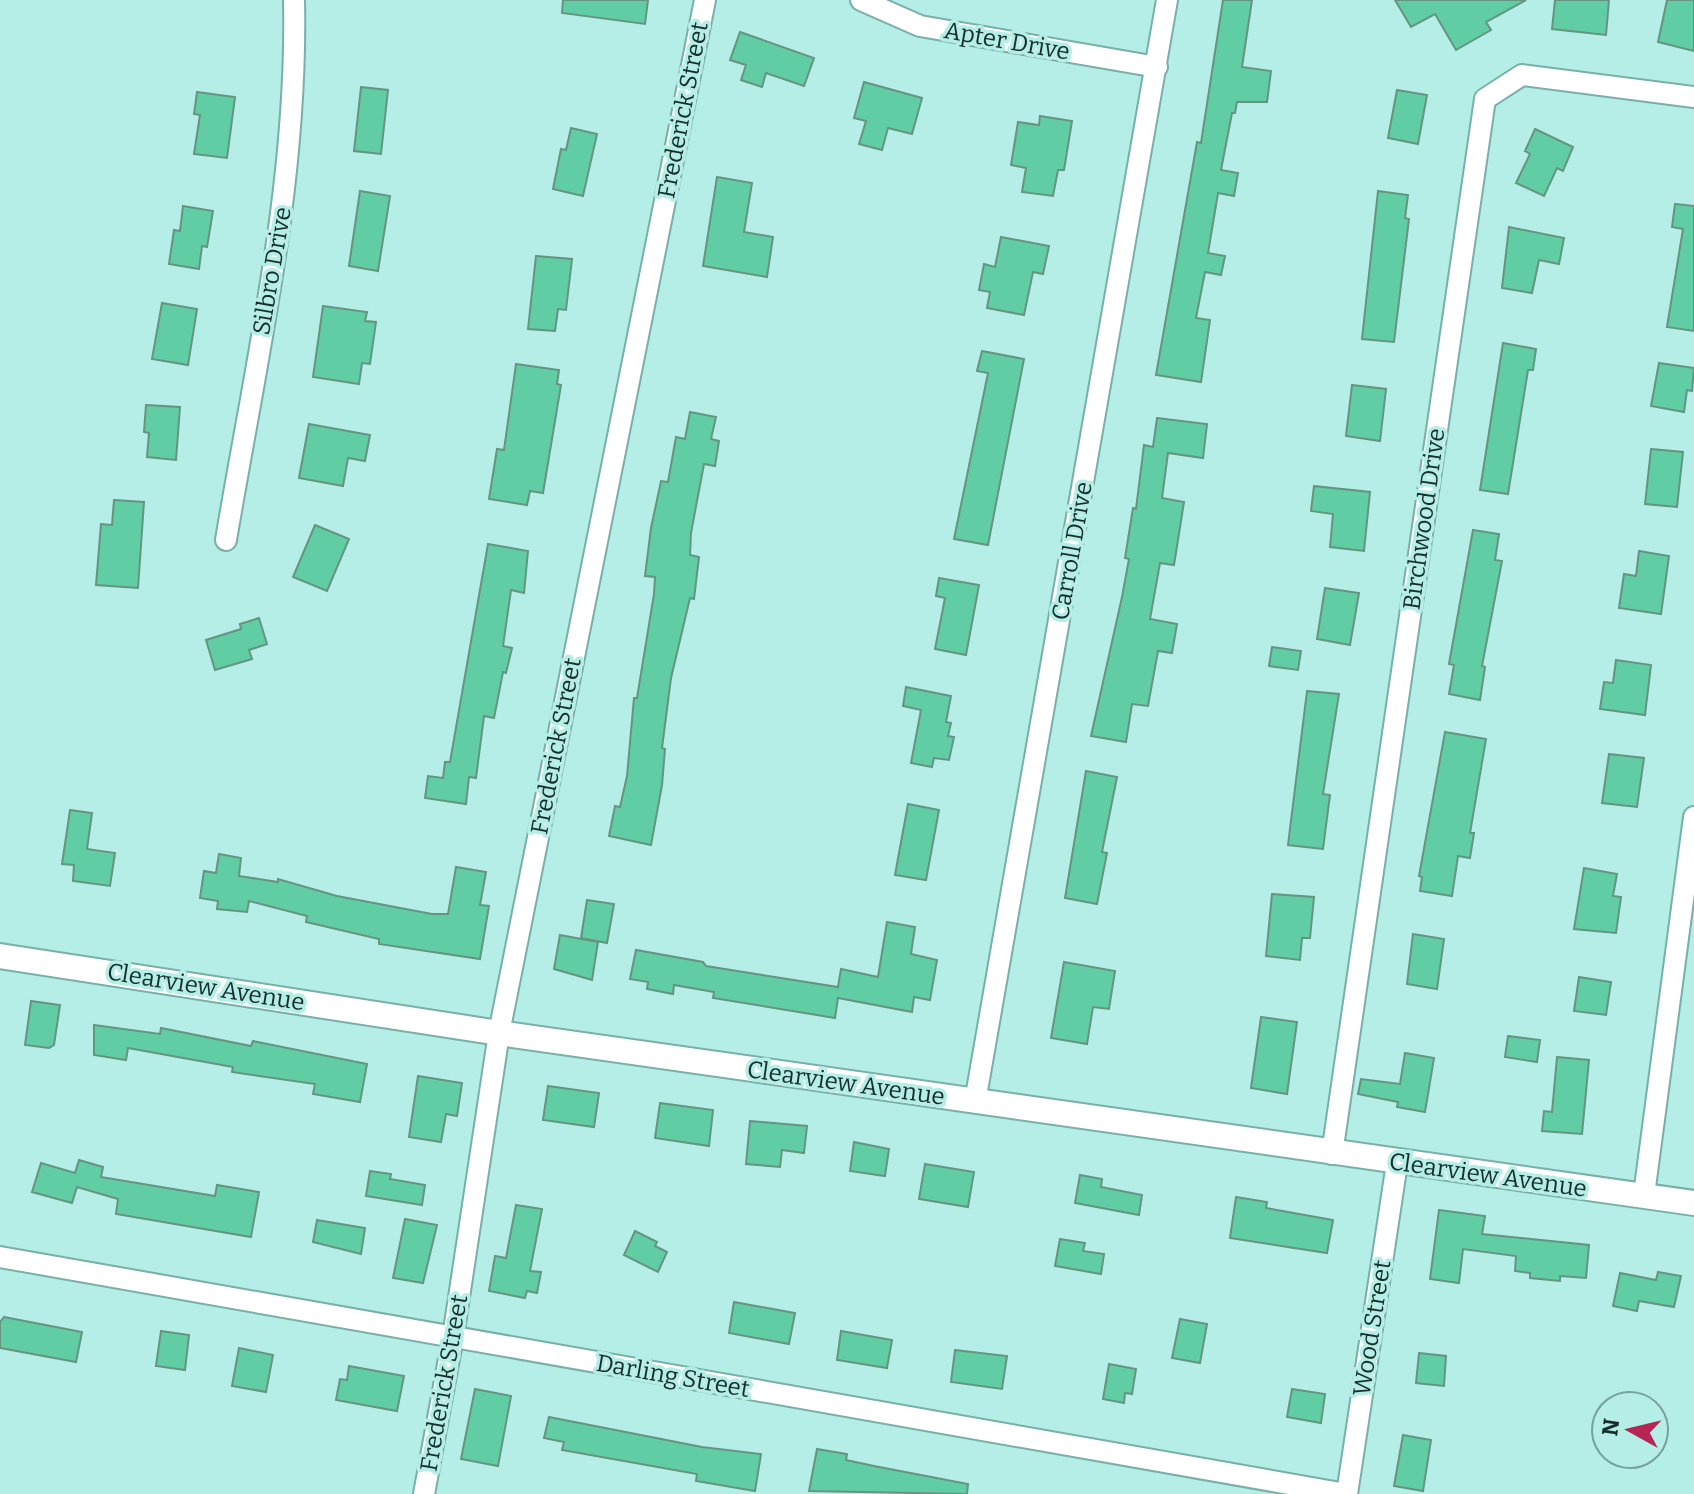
<svg xmlns="http://www.w3.org/2000/svg" width="1694" height="1494" font-family="Bitter,serif">
<rect width="100%" height="100%" fill="#b4eee6"/>
<path fill="#61cda5" stroke="#659480" stroke-width="2" d="M563,0h85l-3,24 -83,-11z
M1223,0h29l-10,67 29,4 -4,31h-30l-2,11h-3l-11,57 17,3 -4,23 -16,-3 -10,60 17,3 -4,19 -16,-3 -9,46 14,2 -9,62 -45,-7 41,-233 4,1z
M1395,0h131l-40,22 5,8 -35,20 -21,-36 -24,13z
M1555,0h54l-3,35 -54,-6z
M1667,0h27v51l-36,-9z
M740,32l74,26 -10,28 -38,-13 -4,14 -21,-7 5,-15 -16,-5z
M864,82l58,16 -10,36 -24,-6 -6,22 -23,-6 7,-23 -12,-3z
M361,87l27,3 -7,64 -27,-3z
M1397,90l30,5 -9,49 -30,-6z
M197,92l38,5 -8,61 -33,-4 6,-39 -6,-1z
M1040,116l32,5 -8,49h-6l-5,26 -31,-4 4,-24 -15,-3 7,-43 21,3z
M571,128l26,6 -14,62 -30,-7 8,-40 5,1z
M1535,129l38,18 -10,24 -6,-3 -13,28 -28,-13 14,-29 -5,-3z
M717,177l35,6 -8,49 29,5 -6,40 -64,-11z
M360,191l30,5 -12,75 -29,-5z
M1378,191l30,4 -3,23 4,1 -15,123 -32,-3z
M1675,204l19,2v125l-27,-4 16,-98 -11,-2z
M183,206l30,5 -6,36 -5,-1 -3,23 -30,-5 5,-34 6,1z
M1509,227l55,11 -5,26 -20,-4 -7,33 -30,-5z
M1001,237l48,9 -6,28 -10,-2 -9,43 -37,-7 3,-16 -11,-2 5,-26 11,3z
M536,256l36,3 -6,51 -8,-1 -3,22 -27,-2z
M162,303l35,6 -9,56 -36,-6z
M323,306l44,6 -2,9 11,1 -6,42 -8,-1 -3,21 -46,-7z
M1503,343l33,6 -3,21h-5l-20,124 -28,-4z
M982,351l42,8 -36,186 -34,-6 34,-166 -11,-2z
M1659,363l35,5 -2,23 -5,-1 -3,22 -33,-6z
M516,364l43,6 -2,14 4,1 -18,108 -13,-2 -3,14 -38,-6 8,-50 7,1z
M1352,385l34,4 -6,52 -34,-5z
M146,405l34,2 -4,53 -29,-3 2,-24 -5,-1z
M690,412l26,5 -5,22 8,2 -4,25 -11,-2 -13,69 -1,22 9,2 -5,42 -4,-1 -19,80 -9,70 3,1 -3,36 -11,60 -42,-9 6,-30 5,1 7,-31 7,-78h3l17,-104 1,-17 -10,-1 6,-48 10,-47 7,1 8,-45 9,2z
M1157,418l50,6 -4,34 -35,-5 -6,45 22,4 -10,63 -14,-2 -10,56 27,5 -5,29 -14,-2 -10,55 -16,-2 -6,38 -35,-6 31,-139 7,-38 -4,-1 8,-50 3,1 8,-64 9,2z
M309,424l61,11 -5,26 -17,-3 -5,28 -44,-8z
M1651,449l32,3 -6,55 -32,-3z
M1314,486l56,6 -6,59 -34,-4 3,-33 -22,-3z
M114,500l30,2 -6,86 -42,-3 5,-61 11,1z
M315,525l34,14 -22,52 -34,-14z
M1473,530l26,4 -4,26 7,1 -20,105 3,1 -5,33 -31,-6 5,-29 -5,-1z
M488,544l40,7 -4,42 -13,-3 -8,56 9,2 -6,25 -3,-1 -9,46 -10,-2 -8,62 -7,-1 -3,27 -41,-6 3,-22 15,2 2,-16h5z
M1639,551l30,5 -8,58 -42,-6 5,-34 12,2z
M939,578l40,7 -13,70 -31,-6 10,-51 -9,-2z
M1325,588l34,5 -9,52 -33,-6z
M259,618l8,26 -18,6 3,9 -37,11 -9,-30 35,-11 -1,-5z
M1272,647l29,4 -3,19 -29,-4z
M1616,660l35,5 -6,50 -45,-6 4,-27 9,1z
M906,687l45,9 -5,26 5,1 -3,13 6,1 -5,23 -15,-2 -2,9 -21,-4 10,-53 -18,-4z
M1307,691l32,3 -16,100 7,1 -7,54 -35,-4z
M1445,732l41,7 -16,94h4l-4,25 -12,-2 -6,40 -32,-5 2,-14 -3,-1z
M1609,754l35,4 -7,49 -35,-4z
M1086,771l31,6 -15,75 5,1 -10,51 -32,-6z
M908,804l31,6 -13,70 -31,-5z
M70,810l22,3 -5,36 28,4 -5,33 -37,-5 1,-16 -12,-1z
M219,854l22,4 -2,18 39,6v-3l59,17 95,18h16l8,-47 30,5 -6,33 9,1 -9,53 -101,-15v-5l-73,-17 1,-6 -58,-15 -2,11 -30,-3 1,-8 -18,-3 4,-27 12,2z
M1584,868l33,6 -4,22 8,1 -5,36 -42,-4z
M1272,894l42,3 -4,41h-8l-2,22 -34,-4z
M587,900l27,4 -7,39 -26,-5z
M887,922l28,5 -4,27 26,6 -7,40 -16,-3 -2,15 -74,-14 -3,20 -122,-20 1,-6 -40,-7 -1,9 -26,-5 1,-7 -18,-3 6,-29 67,12 3,4 132,21 3,-18 37,8z
M1413,934l31,5 -7,50 -30,-5z
M560,935l38,7 -6,38 -38,-11z
M1064,962l51,9 -6,38 -16,-2 -6,37 -36,-6z
M1579,977l32,5 -5,33 -32,-4z
M31,1001l29,4 -6,40 -5,3 -24,-3z
M1261,1017l36,5 -10,72 -36,-6z
M94,1025l66,9 1,-6 90,18 2,-5 114,23 -7,38 -47,-8 2,-10 -83,-12 1,-5 -105,-19 -2,12 -32,-5z
M1508,1036l32,4 -3,22 -32,-5z
M1405,1053l29,5 -9,54 -28,-5 1,-5 -40,-8 3,-15 39,5z
M1557,1057l32,3 -7,74 -40,-3 2,-20 8,1z
M418,1076l44,7 -5,33 -11,-2 -5,28 -32,-5z
M548,1086l51,7 -5,34 -51,-7z
M660,1103l53,7 -4,36 -54,-8z
M750,1121l57,5 -3,27 -22,-3 -2,17 -34,-3z
M854,1142l35,7 -4,27 -35,-5z
M79,1160l24,7 -2,10 114,19 2,-11 42,7 -8,45 -135,-23 2,-15 -41,-12 -5,16 -40,-11 9,-29 34,10z
M925,1164l49,8 -6,35 -49,-8z
M370,1171l21,3 -1,5 35,6 -3,20 -56,-9z
M1080,1175l22,4 -1,8 41,8 -3,20 -64,-12z
M1236,1197l31,5 -1,6 67,12 -6,33 -97,-15z
M516,1205l26,4 -12,62 11,1 -4,21 -10,-2 -2,7 -36,-7 6,-35 11,2z
M1439,1210l46,6 -3,18 107,11 -3,33 -26,-2v5l-30,-3v-5l-15,-2 1,-15 -53,-7 -4,34 -29,-4z
M405,1219l32,6 -14,58 -30,-5z
M317,1220l48,8 -4,26 -48,-12z
M635,1231l22,11 -2,4 12,6 -9,20 -34,-17z
M1060,1239l25,4 -2,8 21,3 -3,20 -46,-8z
M1658,1272l23,4 -7,31 -35,-6 -2,10 -24,-5 7,-33 36,7z
M734,1302l61,11 -6,31 -60,-11z
M4,1317l78,15 -6,30 -76,-14v-26z
M1180,1319l27,5 -7,39 -28,-5z
M161,1331l28,4 -4,35 -29,-4z
M841,1331l51,9 -5,28 -50,-8z
M239,1348l34,7 -7,37 -34,-6z
M955,1350l52,6 -5,33 -51,-7z
M1419,1353l27,3 -2,30 -28,-3z
M1109,1364l27,5 -4,25 -7,-1 -1,10 -21,-4z
M349,1366l55,10 -7,35 -61,-11 4,-21 7,1z
M475,1389l36,7 -13,70 -37,-7z
M1292,1389l33,5 -4,29 -34,-6z
M549,1417l153,30 59,7 -6,37 -59,-10 1,-7 -135,-24 2,-8 -20,-4z
M1403,1435l28,5 -8,51 -29,-5z
M817,1449l30,5 -1,6 28,6 94,18 -1,10 -158,-3z"/>
<g fill="none" stroke-linecap="round" stroke-linejoin="round">
<defs>
<path id="minor" d="M861,0l59,26 237,41
M226,540c30,-179 72,-357 68,-540
M975,1102l192,-1102
M1332,1154l153,-1055 37,-24 172,22
M1644,1195l50,-378
M0,1257l1346,237
M424,1494l29,-157 46,-304 206,-1033
M1347,1494l50,-331"/>
<path id="tertiary" d="M0,956l499,77 1195,170"/>
</defs>
<use href="#minor" stroke="#78b0a9" stroke-width="24"/>
<use href="#tertiary" stroke="#78b0a9" stroke-width="28"/>
<use href="#minor" stroke="#fff" stroke-width="20"/>
<use href="#tertiary" stroke="#fff" stroke-width="24"/>
</g>
<g text-anchor="middle" stroke-width="7" stroke-linejoin="round" paint-order="stroke">
<g font-size="24" fill="#182e2c" stroke="#b4eee6">
<text transform="translate(1007 41) rotate(10)" y="8">Apter Drive</text>
<text transform="translate(683 110) rotate(-79)" y="8">Frederick Street</text>
<text transform="translate(272 271) rotate(-80)" y="8">Silbro Drive</text>
<text transform="translate(1424 519) rotate(-82)" y="8">Birchwood Drive</text>
<text transform="translate(1072 551) rotate(-80)" y="8">Carroll Drive</text>
<text transform="translate(556 746) rotate(-79)" y="8">Frederick Street</text>
<text transform="translate(206 987) rotate(9)" y="8">Clearview Avenue</text>
<text transform="translate(846 1083) rotate(8)" y="8">Clearview Avenue</text>
<text transform="translate(1488 1175) rotate(8)" y="8">Clearview Avenue</text>
<text transform="translate(1372 1328) rotate(-81)" y="8">Wood Street</text>
<text transform="translate(673 1376) rotate(10)" y="8">Darling Street</text>
<text transform="translate(444 1383) rotate(-80)" y="8">Frederick Street</text>
</g>
</g>
<g transform="translate(1630 1430) rotate(278)"><circle r="38" fill="#b4eee6" stroke="#76a19c" stroke-width="2"/>
<path d="M0-6L14 30L0 20L-14 30Z" fill="#b52556"/>
<text y="-12" font-size="22" font-weight="bold" text-anchor="middle" fill="#182e2c">N</text>
</g>
</svg>
